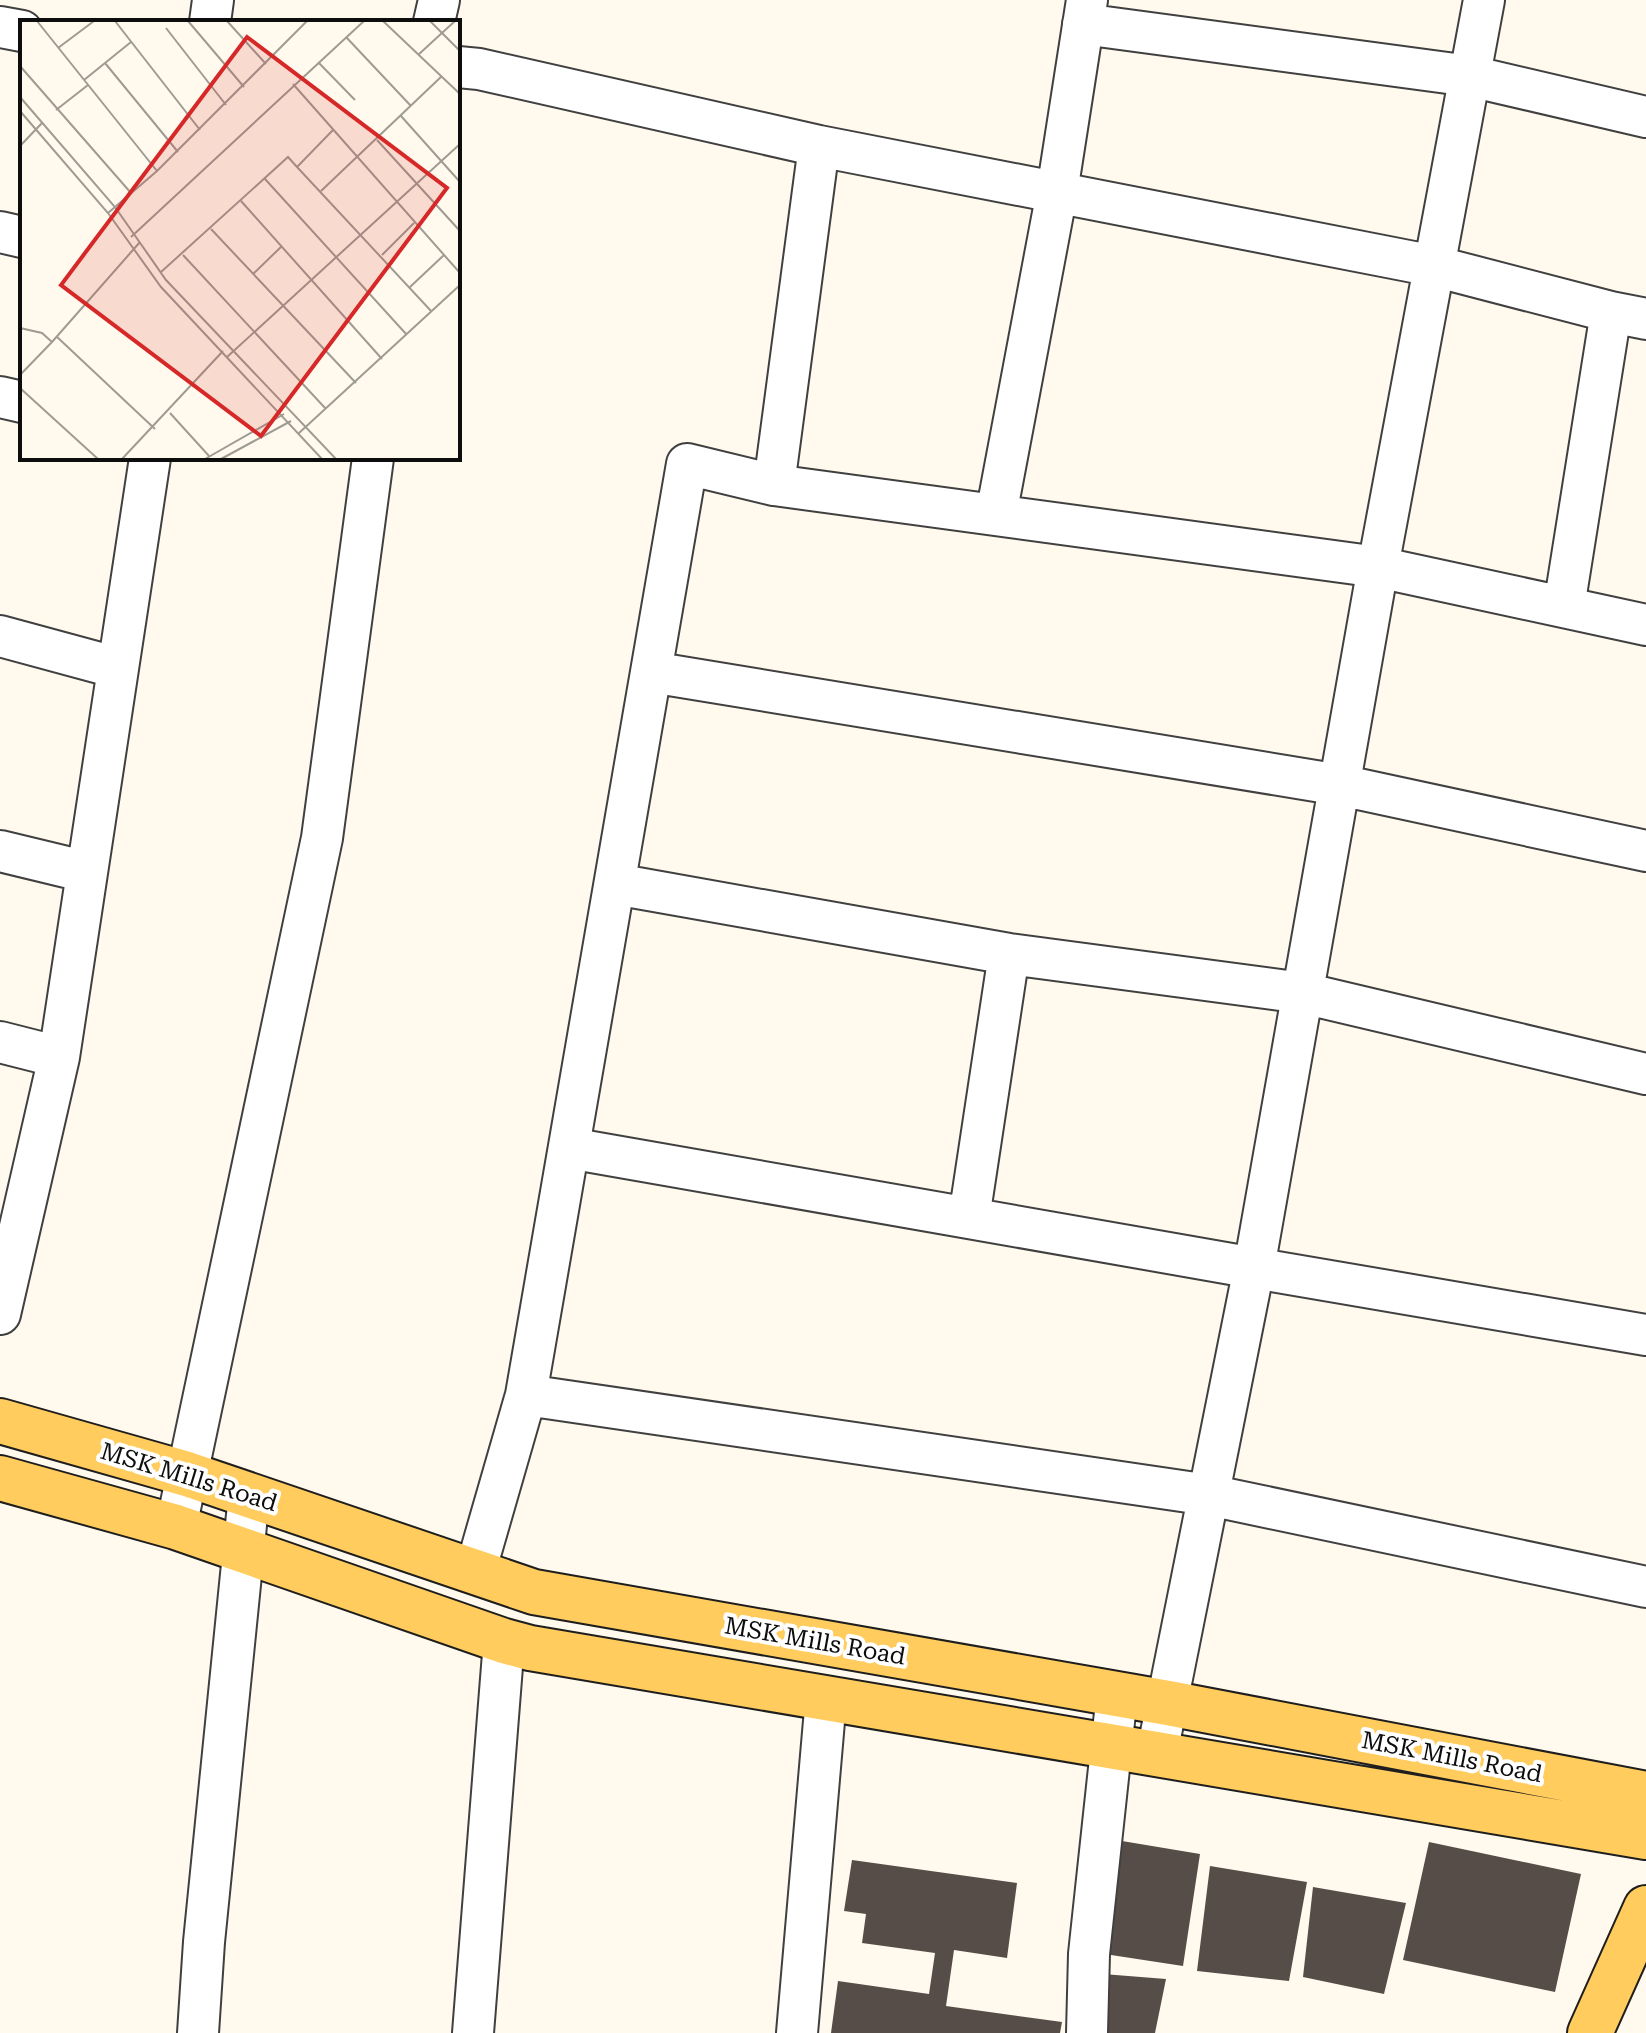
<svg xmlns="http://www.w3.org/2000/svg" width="1646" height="2033" font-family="'Roboto Serif',serif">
<rect width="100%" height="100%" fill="#fffaed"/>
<path fill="#564d49" d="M1116,1840l84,14 -17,112 -85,-13z
M1429,1842l152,32 -26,118 -152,-32z
M852,1860l165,23 -10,75 -53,-8 -8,56 116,16 -2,11h-229l7,-52 91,13 6,-41 -73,-10 4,-29 -22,-3z
M1210,1866l97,16 -18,99 -92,-10z
M1313,1887l93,16 -22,91 -81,-17z
M1103,1974l63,5 -11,54h-55z"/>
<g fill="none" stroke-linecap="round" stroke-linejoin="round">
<defs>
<path id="minor" d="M210,22l3,-22
M434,22l5,-22
M1083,24l387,52 176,41
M0,27l22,4
M458,67l21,2 340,77 615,120 177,46 35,7
M819,146l-45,339 604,82 268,58
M0,232l22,5
M0,397l22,5
M996,515l61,-323 30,-192
M1564,607l47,-295
M0,636l118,32
M651,672l689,113 306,66
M0,851l87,21
M615,884l394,70 294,39 343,81
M0,1042l59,15
M569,1148l685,120 392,67
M969,1218l40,-264
M0,1314l59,-257 91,-599
M526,1395l683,100 437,92
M176,1527l146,-689 51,-380
M475,1572l51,-177 161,-931 87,21
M1157,1753l97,-485 124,-701 106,-567
M198,2033l6,-91 45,-447
M473,2033l31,-392
M797,2033l29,-335
M1087,2033l2,-79 28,-260"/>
<path id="major" d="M0,1421l187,53 347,118 634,111 478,91
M0,1478l176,49 328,114 26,7 1116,189
M1590,2033l56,-125"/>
</defs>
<use href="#minor" stroke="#404040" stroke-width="44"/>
<use href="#major" stroke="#1e1e1e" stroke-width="48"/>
<use href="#minor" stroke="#fff" stroke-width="40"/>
<use href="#major" stroke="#ffcc5d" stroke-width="44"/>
</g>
<g text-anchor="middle" stroke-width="8" stroke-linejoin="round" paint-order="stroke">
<g font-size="24" fill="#0d0d0d" stroke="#fff">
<text transform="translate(189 1477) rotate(17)" y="8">MSK Mills Road</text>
<text transform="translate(815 1641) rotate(10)" y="8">MSK Mills Road</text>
<text transform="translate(1452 1757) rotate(11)" y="8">MSK Mills Road</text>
</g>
</g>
<g transform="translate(20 20)">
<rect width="440" height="440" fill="#fffaed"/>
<path fill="none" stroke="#9e9b93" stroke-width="2" d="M17,1l120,150M95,1l85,109M168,1l56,66M207,1l39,43M363,1l77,73M410,1l30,30M146,8l60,77M326,17l65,69M38,28l36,-27M398,35l37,-34M298,42l37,38M85,43l73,89M0,46l111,127M64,60l47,-38M273,64l167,189M0,77l95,110 51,73 170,179M36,90l32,-25M0,91l88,102 53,74 161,172M381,96l59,66M313,110l-36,37 135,145M357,120l83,91M0,126l22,-23M245,159l142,156M301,171l121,-115M221,181l141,158M88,193l49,-42 150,-150M191,209l145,154M111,217l233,-216M163,235l143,154M362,235l32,-32M141,252l127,-115 9,10M233,254l29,-28M390,267l34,-32M0,308l22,5 10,9 -32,33M36,316l99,93M32,322l88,-100M207,337l233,-213M0,368l78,71M150,393l39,43M279,413l161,-148M102,439l101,-108M185,439l79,-45M201,439l70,-38"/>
<path fill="#d62828" fill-opacity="0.15" stroke="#d62828" stroke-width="4" d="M227,17l200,151 -186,248 -200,-151z"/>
<rect width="440" height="440" fill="none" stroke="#0d0d0d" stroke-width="4"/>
</g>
</svg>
